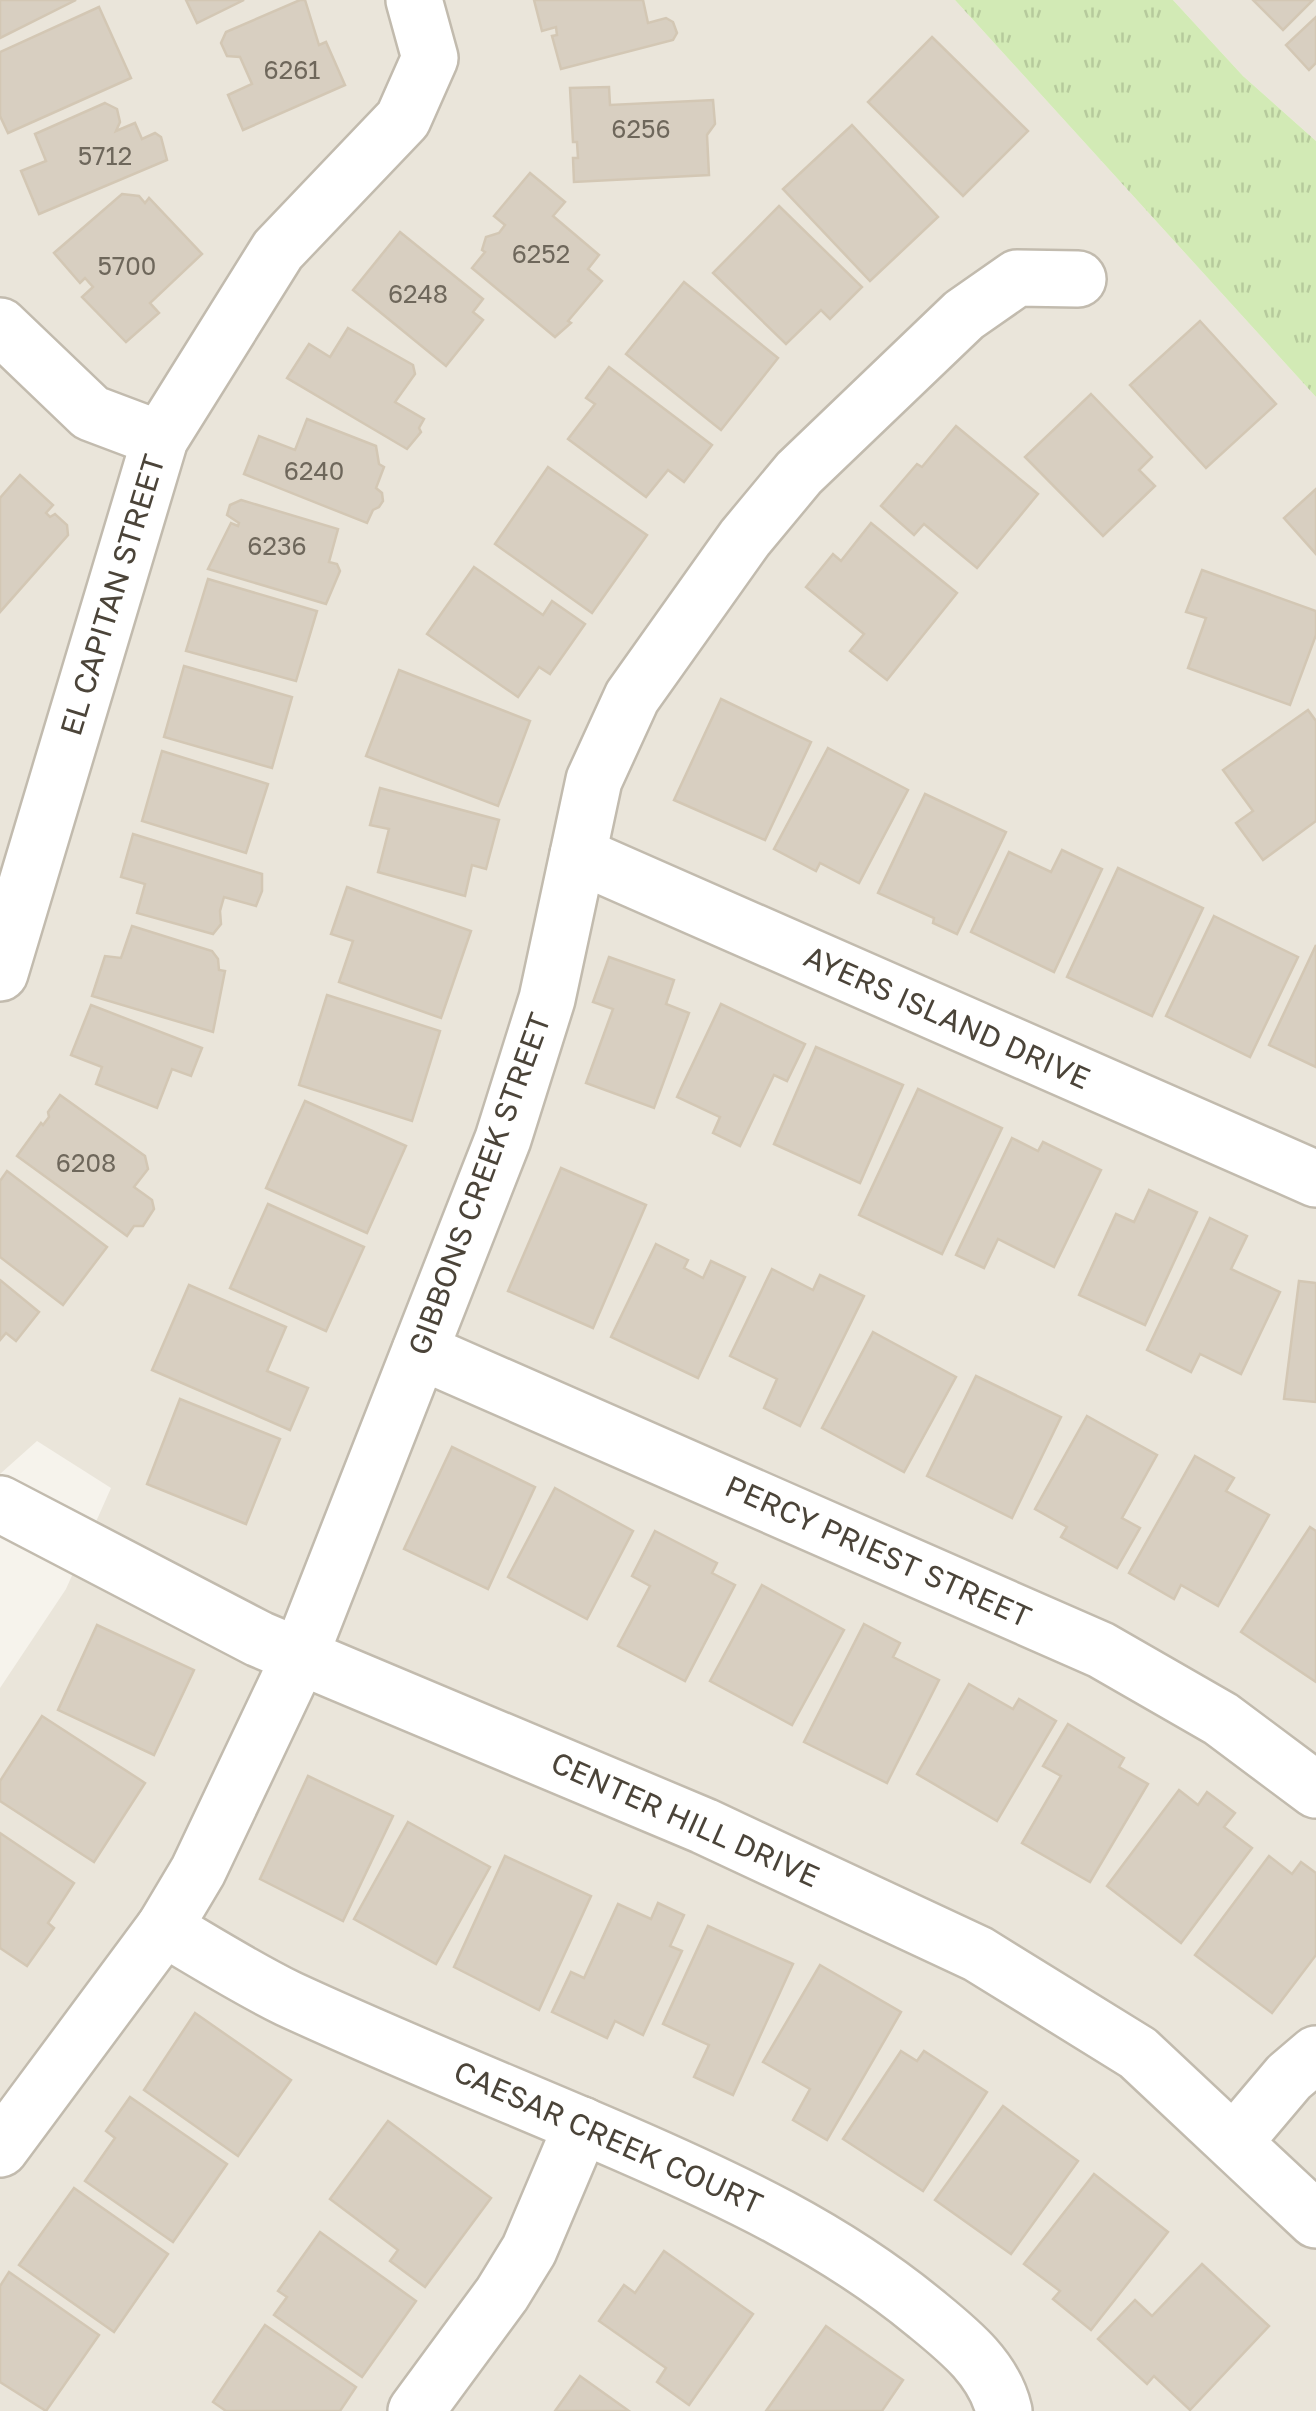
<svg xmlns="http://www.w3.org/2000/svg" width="1316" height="2411" font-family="'Golos Text',sans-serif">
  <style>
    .residential { fill: #eae5da }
    .grass { fill: url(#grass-tufts) }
    .building { fill: #d8cfc1; stroke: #d3c7b4; stroke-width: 2.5 }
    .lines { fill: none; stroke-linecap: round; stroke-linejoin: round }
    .minor-casing { stroke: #c2bbae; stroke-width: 60 }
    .minor { stroke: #fff; stroke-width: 55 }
    .labels { text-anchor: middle; stroke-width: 10; stroke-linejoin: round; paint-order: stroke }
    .number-label { font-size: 25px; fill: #6e675b }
    .street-label { font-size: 30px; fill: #4b4439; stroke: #fff }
  </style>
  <defs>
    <pattern id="grass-tufts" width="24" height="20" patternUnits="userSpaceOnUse" patternTransform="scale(2.5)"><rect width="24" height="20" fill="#d2eab5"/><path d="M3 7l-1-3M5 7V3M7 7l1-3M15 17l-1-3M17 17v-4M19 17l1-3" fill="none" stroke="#b6ca9c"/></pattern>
  </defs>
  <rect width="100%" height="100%" fill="#f6f3ec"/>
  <!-- residential -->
  <g class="residential">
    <path d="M0 0H955L1316 397V2411H0V1688L66 1589 111 1488 37 1441 0 1474Z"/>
    <path d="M1173 0H1316V141L1243 76Z"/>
  </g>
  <!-- grass -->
  <path class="grass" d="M955 0H1173L1243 76 1316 141V397Z"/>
  <!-- building -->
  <g class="building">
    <path d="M0 0H76L0 38Z"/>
    <path d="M186 0H244L197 23Z"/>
    <path d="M300 0H305L319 45 326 42 345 85 243 130 228 95 252 84 240 57 227 56 221 43 226 32Z"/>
    <path d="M534 0H643L648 23 666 18 673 22 677 33 673 40 561 69 552 36 557 35 556 27 542 31Z"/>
    <path d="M1253 0H1313L1283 30Z"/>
    <path d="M99 7 131 78 8 133 0 116V52Z"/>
    <path d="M1316 17V63L1309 70 1286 45Z"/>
    <path d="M932 37 1028 131 963 196 868 102Z"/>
    <path d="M609 87 610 105 713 100 715 124 707 135 709 175 574 182 573 158H578L577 142H573L570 88Z"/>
    <path d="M105 103 117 109 120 122 116 131 135 123 142 139 155 133 161 137 167 160 39 214 21 171 46 161 35 134Z"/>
    <path d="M852 125 938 217 870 281 783 189Z"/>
    <path d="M530 173 565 202 553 216 599 255 588 269 602 281 568 321 571 323 555 337 472 268 485 252 482 250 486 237 499 233 505 225 494 216Z"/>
    <path d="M122 194 139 196 145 203 149 198 202 254 150 303 159 313 126 342 82 297 93 287 85 278 80 283 54 253Z"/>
    <path d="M779 206 862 287 830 319 821 310 786 344 713 273Z"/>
    <path d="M400 232 483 299 473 312 483 320 446 366 353 290Z"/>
    <path d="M684 282 778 358 721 430 626 354Z"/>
    <path d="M1200 321 1276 404 1206 468 1130 385Z"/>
    <path d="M348 328 413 365 415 374 395 402 424 419 419 428 421 432 407 449 287 378 309 344 330 357Z"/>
    <path d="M609 367 712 445 684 482 668 470 646 497 568 439 595 404 586 398Z"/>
    <path d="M1091 394 1152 457 1139 470 1155 486 1103 536 1025 457Z"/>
    <path d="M307 419 376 446 379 464 384 467 376 488 382 493 383 501 379 507 373 510 367 523 244 474 259 436 295 450Z"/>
    <path d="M956 426 1038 494 977 568 924 524 914 535 881 506 917 464 922 467Z"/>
    <path d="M548 467 647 535 592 613 495 544Z"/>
    <path d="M20 475 53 505 46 513 50 517 55 514 67 525 68 535 0 612V498Z"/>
    <path d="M1316 489V554L1284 518Z"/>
    <path d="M241 500 338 529 329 562 337 564 340 571 326 604 208 569 231 523 238 526 239 523 227 515 230 505Z"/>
    <path d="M871 523 957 593 887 680 850 651 864 634 806 587 833 554 841 561Z"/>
    <path d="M474 567 543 615 552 601 585 624 550 674 539 667 518 697 427 634Z"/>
    <path d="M1202 570 1316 611V635L1290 705 1188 668 1206 618 1186 612Z"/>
    <path d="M208 579 317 611 296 681 186 651Z"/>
    <path d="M184 666 292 697 272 768 164 737Z"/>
    <path d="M399 670 530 721 498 806 366 756Z"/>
    <path d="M721 699 811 742 765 840 674 800Z"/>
    <path d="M1308 710 1316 721V821L1263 860 1236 823 1253 811 1223 770Z"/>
    <path d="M828 748 908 790 859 883 820 863 816 871 774 849Z"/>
    <path d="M162 751 268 784 246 853 142 821Z"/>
    <path d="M380 788 499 820 486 869 472 865 465 896 378 872 389 829 370 825Z"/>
    <path d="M925 794 1006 832 957 934 933 923 934 918 878 893Z"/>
    <path d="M133 834 262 874V891L256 906 224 897 220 911 221 924 213 934 137 913 145 884 121 877Z"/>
    <path d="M1062 850 1102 869 1054 972 971 932 1009 852 1051 872Z"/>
    <path d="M1118 868 1203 908 1152 1016 1067 977Z"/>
    <path d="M347 887 471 931 441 1018 339 982 353 941 331 934Z"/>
    <path d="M1214 916 1298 957 1250 1057 1166 1016Z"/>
    <path d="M132 926 212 951 218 959 219 970 225 971 213 1032 92 996 105 956 121 958Z"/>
    <path d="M1316 945V1067L1269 1045Z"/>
    <path d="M609 957 674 980 666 1004 689 1013 654 1108 586 1083 613 1009 593 1002Z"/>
    <path d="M327 995 440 1031 412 1121 299 1085Z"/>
    <path d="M721 1004 805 1044 787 1081 774 1075 740 1146 713 1133 720 1117 677 1097Z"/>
    <path d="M91 1005 202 1048 191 1076 172 1069 157 1108 96 1084 102 1067 71 1055Z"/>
    <path d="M816 1047 903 1085 860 1183 774 1144Z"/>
    <path d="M918 1089 1002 1128 942 1254 859 1215Z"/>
    <path d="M60 1095 145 1156 148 1169 134 1187 152 1200 154 1209 143 1226H134L127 1236 17 1156 41 1123 43 1125 49 1117 48 1112Z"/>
    <path d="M305 1101 406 1146 367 1233 266 1188Z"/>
    <path d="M1012 1138 1038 1151 1043 1142 1101 1170 1054 1267 998 1239 984 1268 956 1255Z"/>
    <path d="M561 1168 646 1205 593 1328 508 1291Z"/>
    <path d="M7 1171 107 1247 63 1305 0 1257V1181Z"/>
    <path d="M1149 1190 1197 1212 1145 1325 1079 1295 1116 1214 1134 1222Z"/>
    <path d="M268 1204 364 1247 326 1331 230 1288Z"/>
    <path d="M1210 1218 1247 1236 1231 1269 1280 1292 1241 1374 1200 1354 1191 1372 1147 1350Z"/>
    <path d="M656 1244 688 1260 684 1268 703 1278 711 1261 745 1277 698 1378 611 1337Z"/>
    <path d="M772 1269 813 1290 820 1275 864 1296 800 1426 764 1408 777 1379 730 1356Z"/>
    <path d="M0 1280 39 1312 16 1341 6 1333 0 1340Z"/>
    <path d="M1299 1281 1316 1283V1402L1284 1399Z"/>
    <path d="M189 1285 286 1327 267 1371 308 1388 290 1430 152 1370Z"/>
    <path d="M873 1332 956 1377 904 1472 822 1428Z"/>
    <path d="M976 1376 1061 1417 1012 1518 927 1476Z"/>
    <path d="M180 1399 280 1439 246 1524 147 1484Z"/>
    <path d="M1087 1416 1157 1455 1122 1518 1140 1528 1117 1568 1061 1537 1067 1527 1035 1509Z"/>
    <path d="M452 1447 535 1487 488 1589 404 1549Z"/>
    <path d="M1195 1456 1234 1478 1226 1491 1269 1515 1218 1606 1181 1585 1174 1599 1129 1573Z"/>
    <path d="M555 1488 633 1531 587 1619 508 1577Z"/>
    <path d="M1310 1527 1316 1531V1682L1241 1632Z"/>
    <path d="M655 1531 717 1563 712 1573 735 1585 685 1681 618 1646 650 1586 632 1576Z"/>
    <path d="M762 1585 844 1630 792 1725 710 1681Z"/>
    <path d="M864 1624 900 1643 893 1657 939 1680 887 1783 804 1742Z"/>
    <path d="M97 1625 194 1670 154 1755 58 1710Z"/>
    <path d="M969 1684 1013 1709 1019 1699 1056 1721 997 1821 917 1774Z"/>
    <path d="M42 1716 145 1783 94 1862 0 1801V1781Z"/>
    <path d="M1068 1724 1124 1758 1119 1767 1148 1784 1090 1882 1022 1843 1061 1776 1043 1766Z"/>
    <path d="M308 1776 393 1816 343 1921 260 1879Z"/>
    <path d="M1179 1790 1198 1805 1207 1792 1235 1813 1224 1827 1252 1848 1181 1943 1107 1886Z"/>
    <path d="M408 1822 490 1867 436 1964 354 1919Z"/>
    <path d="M0 1833 74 1883 48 1923 54 1928 27 1966 0 1948Z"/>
    <path d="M505 1856 591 1896 539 2010 454 1967Z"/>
    <path d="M1269 1856 1292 1874 1301 1862 1316 1873V1955L1272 2013 1195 1955Z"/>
    <path d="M658 1903 684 1915 670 1946 682 1951 643 2035 615 2021 607 2038 552 2012 571 1972 584 1978 618 1904 651 1919Z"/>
    <path d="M708 1926 793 1964 733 2095 694 2077 709 2045 663 2024Z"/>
    <path d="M820 1965 901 2012 827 2140 793 2120 810 2089 763 2062Z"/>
    <path d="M195 2013 291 2080 238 2156 144 2090Z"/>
    <path d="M901 2051 917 2061 924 2051 987 2092 923 2191 843 2139Z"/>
    <path d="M130 2097 227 2164 173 2242 85 2181 115 2138 106 2131Z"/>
    <path d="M1003 2106 1078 2161 1011 2254 935 2200Z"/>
    <path d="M388 2121 491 2198 425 2287 390 2261 398 2250 330 2199Z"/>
    <path d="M1094 2174 1168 2232 1091 2330 1053 2299 1060 2291 1024 2264Z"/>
    <path d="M74 2188 168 2254 114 2332 19 2265Z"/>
    <path d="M320 2232 416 2301 362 2377 274 2315 287 2297 278 2291Z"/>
    <path d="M664 2251 753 2314 689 2405 657 2382 666 2368 599 2321 624 2285 635 2293Z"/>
    <path d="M1202 2264 1269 2326 1190 2410 1154 2376 1147 2384 1098 2339 1135 2300 1152 2316Z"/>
    <path d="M9 2272 99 2335 46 2411 0 2382V2286Z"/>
    <path d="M265 2325 356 2387 340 2411H226L213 2402Z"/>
    <path d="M826 2326 903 2380 882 2411H766Z"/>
    <path d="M580 2376 629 2411H555Z"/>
  </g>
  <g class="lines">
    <!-- minor casing -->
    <g class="minor-casing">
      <g id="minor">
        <path d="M0 326 91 413 160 439"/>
        <path d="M578 855 1316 1179"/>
        <path d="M0 973 160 439 278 250 403 119 430 58 414 0"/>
        <path d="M420 1351 1101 1650 1221 1719 1316 1790"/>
        <path d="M0 1504 259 1639 704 1826 978 1954 1138 2053 1316 2220"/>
        <path d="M164 1928C205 1952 246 1978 289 1999 399 2050 512 2095 623 2143 731 2190 834 2238 925 2313 958 2340 994 2368 1004 2411"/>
        <path d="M1234 2142 1289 2077 1316 2054"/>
        <path d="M0 2149 164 1928 198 1871 300 1656 503 1139 547 999 594 780 632 697 745 538 799 473 964 315 1017 278 1078 279"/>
        <path d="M416 2411 502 2294 529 2250 582 2125"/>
      </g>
    </g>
    <!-- minor -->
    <use href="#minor" class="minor"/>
  </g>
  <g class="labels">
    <!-- number labels -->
    <g class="number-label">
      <text x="292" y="79">6261</text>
      <text x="641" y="138">6256</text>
      <text x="105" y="165">5712</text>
      <text x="541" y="263">6252</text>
      <text x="127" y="275">5700</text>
      <text x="418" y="303">6248</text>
      <text x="314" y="480">6240</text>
      <text x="277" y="555">6236</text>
      <text x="86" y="1172">6208</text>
    </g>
    <!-- street labels -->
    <g class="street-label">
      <text transform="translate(113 595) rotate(-73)" y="10">EL CAPITAN STREET</text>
      <text transform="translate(947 1018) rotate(24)" y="10">AYERS ISLAND DRIVE</text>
      <text transform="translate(480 1184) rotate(-70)" y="10">GIBBONS CREEK STREET</text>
      <text transform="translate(878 1552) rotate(24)" y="10">PERCY PRIEST STREET</text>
      <text transform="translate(685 1820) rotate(24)" y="10">CENTER HILL DRIVE</text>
      <text transform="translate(608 2138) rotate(24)" y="10">CAESAR CREEK COURT</text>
    </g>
  </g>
</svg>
